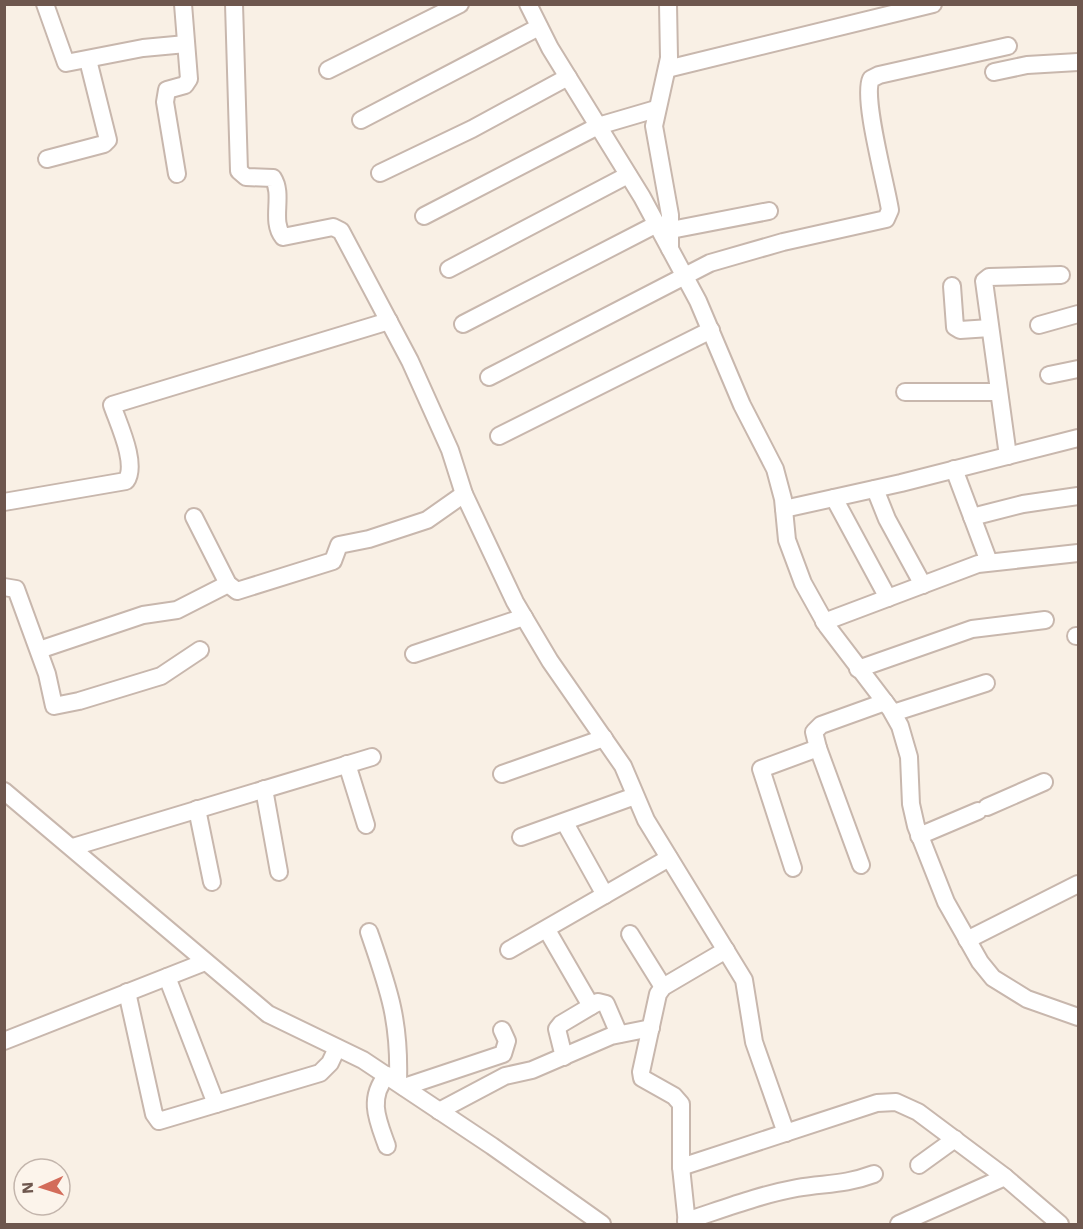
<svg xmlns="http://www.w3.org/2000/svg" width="1083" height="1229" font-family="'Work Sans',sans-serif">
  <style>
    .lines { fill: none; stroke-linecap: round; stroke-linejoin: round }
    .minor-casing { stroke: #c8b7ad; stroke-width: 20 }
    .minor { stroke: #fff; stroke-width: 16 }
  </style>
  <rect width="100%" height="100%" fill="#f9f0e5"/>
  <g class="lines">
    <!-- minor casing -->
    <g class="minor-casing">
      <g id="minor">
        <path d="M45 4 66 63 143 48 186 44"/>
        <path d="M234 4 239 171 246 177 273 178C284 195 270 221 283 237L333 227 341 231 410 361 450 450 464 494 515 602 550 661 623 766 646 820 744 980 754 1042 786 1133"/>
        <path d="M528 4 550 48 642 197 698 301 742 405 775 469 783 499 787 540 803 583 827 626 891 710 900 726 909 757 911 804 916 826 946 902 980 962 993 978 1027 999 1078 1017"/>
        <path d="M668 4 669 58 654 126 670 215V249"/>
        <path d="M667 69 933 4"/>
        <path d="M328 70 460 4"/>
        <path d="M994 72 1027 65 1078 62"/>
        <path d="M361 120 539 27"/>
        <path d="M47 159 104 144 108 140 88 60"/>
        <path d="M380 173 472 129 568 77"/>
        <path d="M177 174 165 102 167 90 185 85 189 79 183 4"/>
        <path d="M424 216 598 126 656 109"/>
        <path d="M671 230 769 211"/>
        <path d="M449 269 628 175"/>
        <path d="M952 286 955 327 960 330 990 328"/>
        <path d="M463 324 657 224"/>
        <path d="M1039 325 1078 314"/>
        <path d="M1049 375 1078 369"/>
        <path d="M489 377 710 263 783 242 886 219 890 210C886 184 862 98 871 79L879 75 1008 46"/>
        <path d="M905 392H999"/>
        <path d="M499 436 711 330"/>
        <path d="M1008 456 984 281 989 277 1061 275"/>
        <path d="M954 469 989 562"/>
        <path d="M875 489 887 519 923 585"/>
        <path d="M834 498 888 598"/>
        <path d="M4 502 126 481C138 464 118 423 112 405L389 321"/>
        <path d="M784 509 901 483 1078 438"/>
        <path d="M194 517 228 584 237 591 333 561 339 545 369 539 427 520 464 494"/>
        <path d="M972 517 1023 504 1078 496"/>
        <path d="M4 587 16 589 47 674 54 706 79 701 161 676 200 650"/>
        <path d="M824 622 978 564 1078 553"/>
        <path d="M1076 636H1078"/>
        <path d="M39 650 143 615 177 610 228 584"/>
        <path d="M414 654 524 617"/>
        <path d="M858 669 972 629 1045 620"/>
        <path d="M893 713 986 683"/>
        <path d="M818 748 861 865"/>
        <path d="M347 764 366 825"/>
        <path d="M502 774 604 738"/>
        <path d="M264 789 279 872"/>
        <path d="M4 791 268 1014 363 1060 492 1146 602 1224"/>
        <path d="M987 807 1044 782"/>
        <path d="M197 809 212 882"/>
        <path d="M565 823 605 895"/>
        <path d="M919 836 978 811"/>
        <path d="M521 837 635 796"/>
        <path d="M73 847 372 757"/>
        <path d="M793 868 761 769 818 748 814 732 821 725 885 702"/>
        <path d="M547 930 591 1006"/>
        <path d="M369 932C389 990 400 1020 398 1082"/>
        <path d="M630 934 663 987"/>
        <path d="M967 940 1078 884"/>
        <path d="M509 950 669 858"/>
        <path d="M167 977 216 1104"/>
        <path d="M127 992 154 1114 159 1121 320 1073 330 1063 337 1048"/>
        <path d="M4 1041 205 962"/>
        <path d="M564 1057 557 1029 561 1024 598 1002 606 1004 619 1034"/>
        <path d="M387 1075C367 1099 378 1121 387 1146"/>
        <path d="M404 1087 503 1054 507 1041 502 1030"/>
        <path d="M439 1111 505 1076 532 1070 611 1036 651 1028"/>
        <path d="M919 1165 955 1139"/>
        <path d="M681 1167 877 1103 896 1102 918 1112 1005 1177 1060 1224"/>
        <path d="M686 1221C723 1209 759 1195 797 1188 827 1183 844 1185 874 1174"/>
        <path d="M687 1224 681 1167V1104L674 1096 642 1078 641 1072 658 994 663 987 726 950"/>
        <path d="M899 1224 1005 1177"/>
      </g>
    </g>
    <!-- minor -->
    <use href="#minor" class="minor"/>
  </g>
  <!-- border -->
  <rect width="1083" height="1229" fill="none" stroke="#6e574e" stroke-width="12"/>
  <!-- north arrow -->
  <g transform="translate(42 1187) rotate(267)"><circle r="28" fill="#fcf4eb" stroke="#c3b5ac" stroke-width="1.5"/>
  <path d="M0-4.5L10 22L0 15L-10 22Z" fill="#d36c5a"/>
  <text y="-9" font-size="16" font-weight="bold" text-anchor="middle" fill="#6e574e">N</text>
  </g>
</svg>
